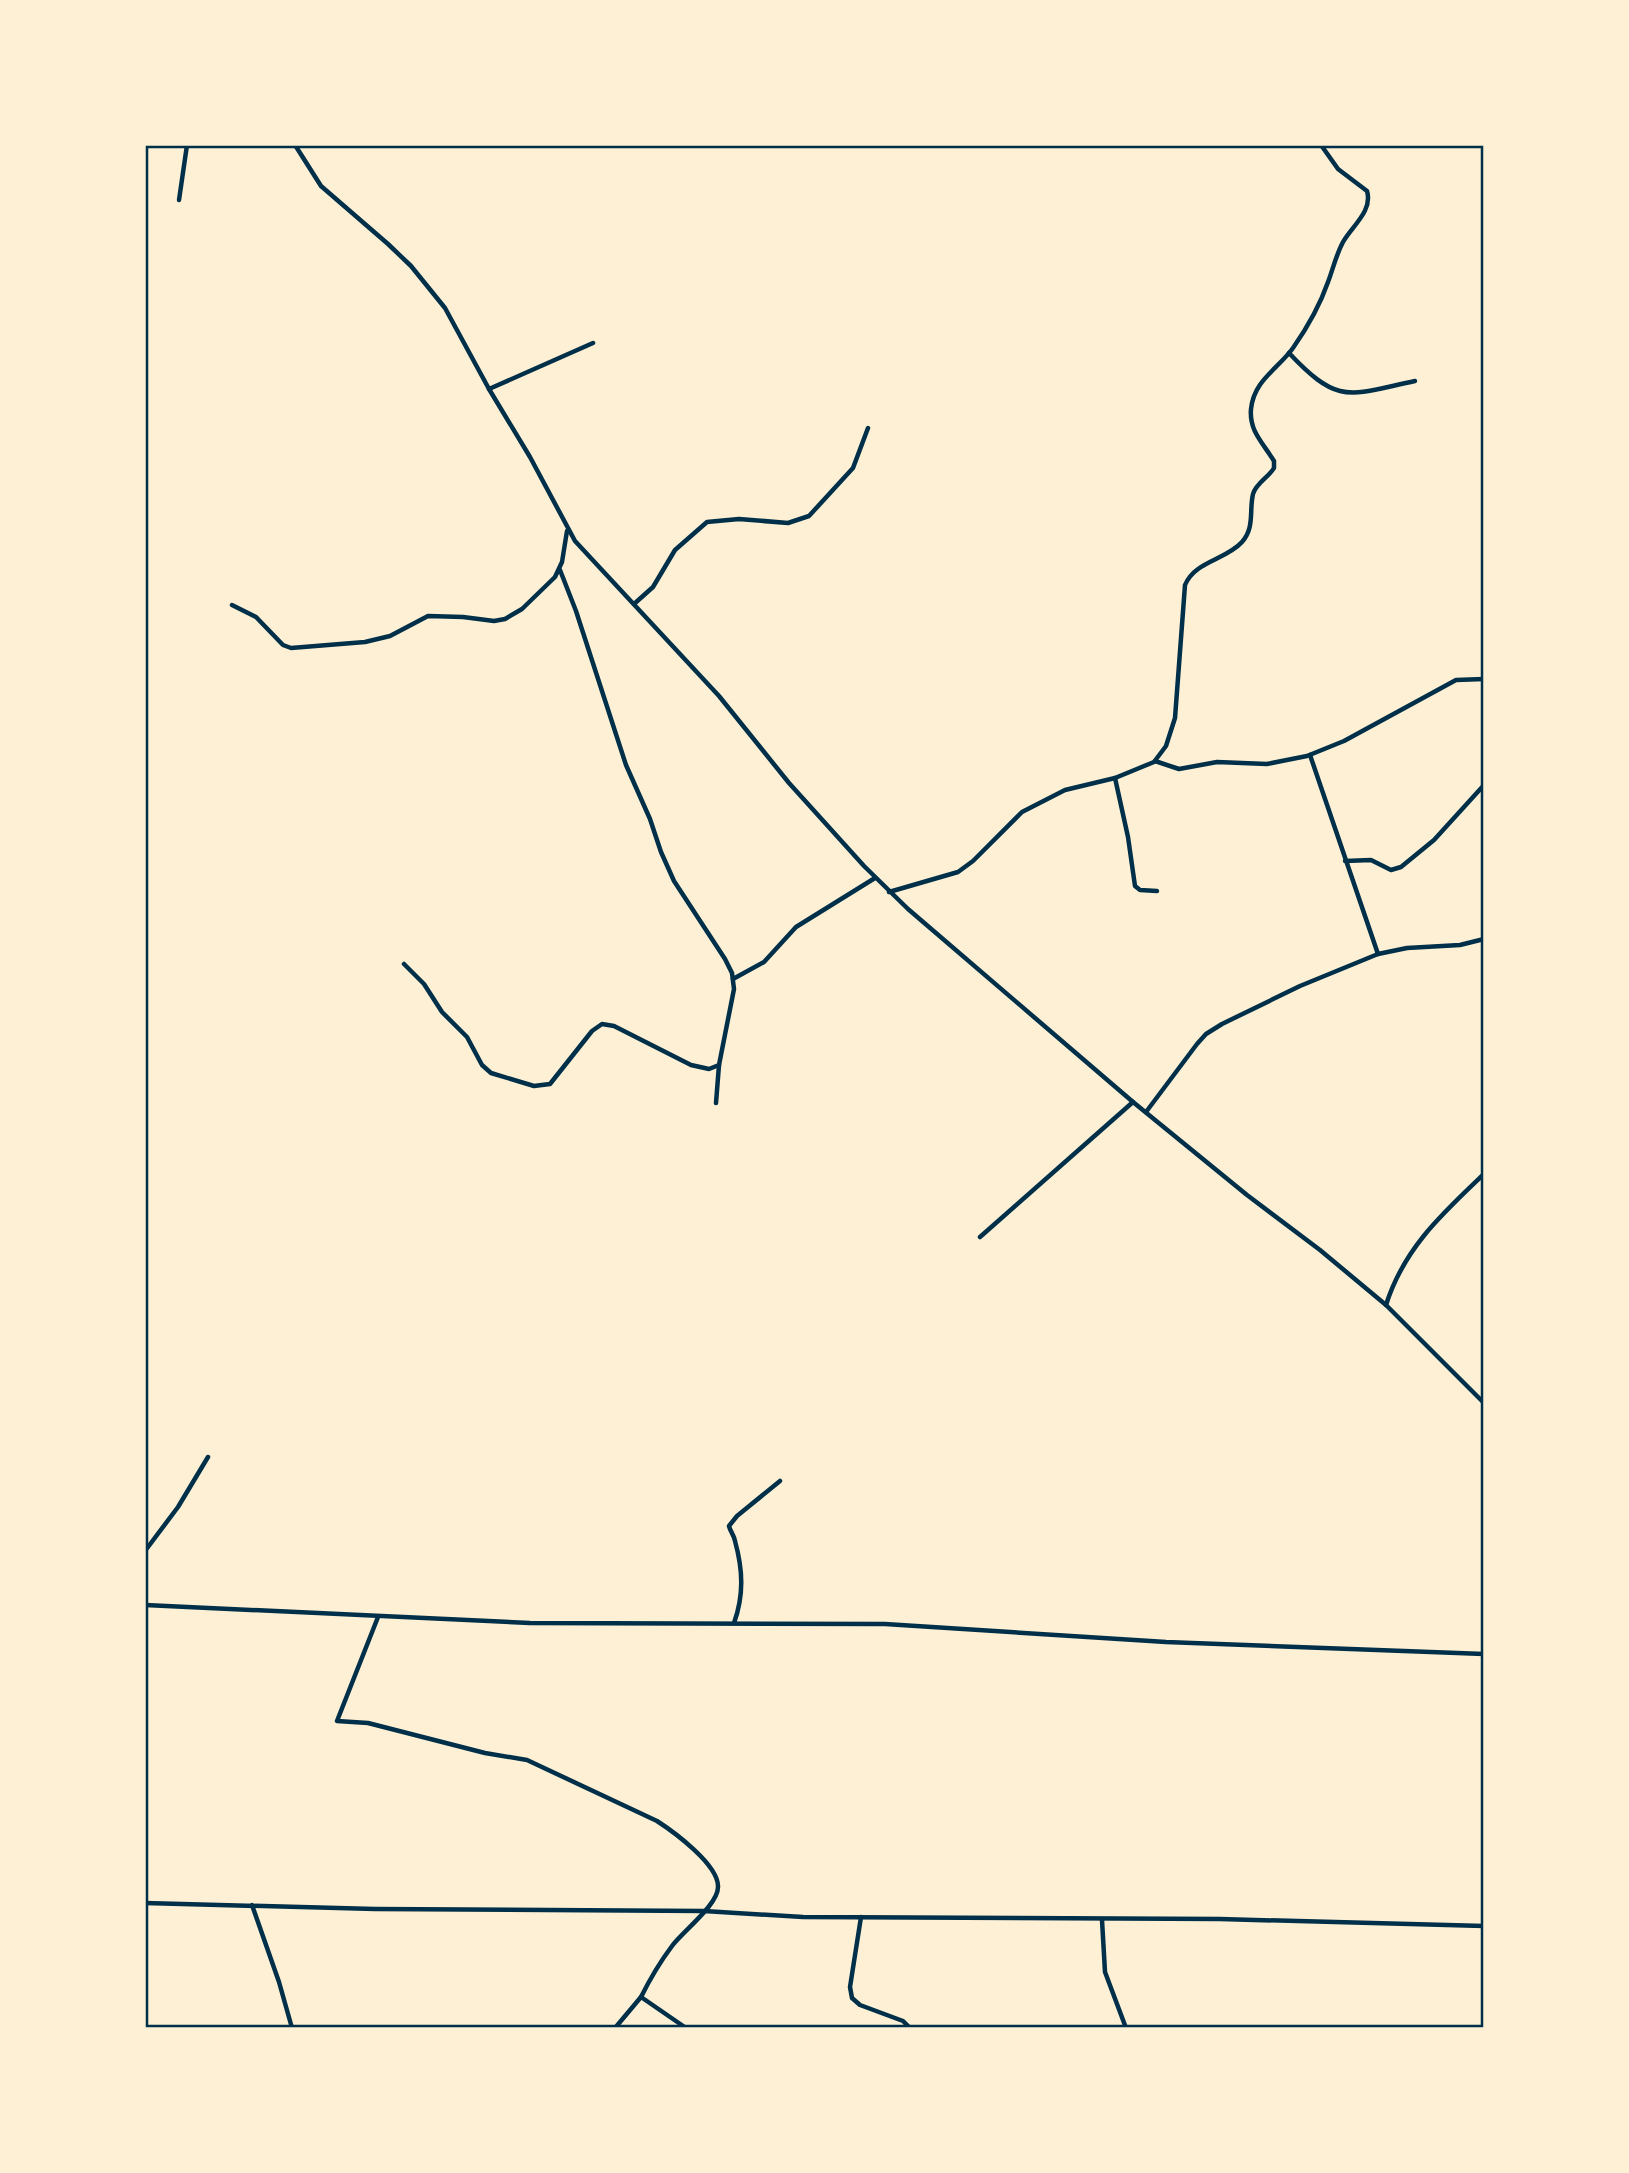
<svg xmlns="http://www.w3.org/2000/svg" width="1629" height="2173" font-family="'Golos Text',sans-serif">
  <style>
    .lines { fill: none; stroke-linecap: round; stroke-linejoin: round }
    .minor { stroke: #003049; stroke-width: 4.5 }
    .neatline { fill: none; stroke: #003049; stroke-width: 2.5 }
  </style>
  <rect width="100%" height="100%" fill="#fdf0d5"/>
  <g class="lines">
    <!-- minor -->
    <g class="minor">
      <path d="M295 145 321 186 388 244 411 266 445 308 489 389 530 457 575 541 719 696 789 783 864 866 908 909 1133 1102 1247 1195 1320 1250 1386 1305 1484 1403"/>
      <path d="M179 200 187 145"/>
      <path d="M1289 353C1339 406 1349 395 1415 381"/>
      <path d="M489 389 593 343"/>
      <path d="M560 570 576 611 626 765 650 819 661 852 674 881 725 959 732 973 734 989 719 1065 716 1103"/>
      <path d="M634 604 653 587 675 550 707 522 739 519 788 523 809 516 853 468 868 428"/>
      <path d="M232 605 256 617 283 645 291 648 365 642 390 636 428 616 463 617 494 621 505 619 522 609 555 577 562 562 567 531"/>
      <path d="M1310 755 1378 954"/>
      <path d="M1155 761 1179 769 1217 762 1267 764 1307 756 1344 741 1456 680 1484 679"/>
      <path d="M1115 778 1128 837 1135 886 1140 890 1157 891"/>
      <path d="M1345 861 1371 860 1391 870 1401 867 1434 840 1484 785"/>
      <path d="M889 892 958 872 973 861 1022 812 1065 790 1115 778 1154 762 1166 746 1175 718 1185 585C1195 561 1226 560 1242 542 1255 527 1249 511 1253 494 1256 483 1269 477 1274 468V461C1263 443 1249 431 1251 409 1254 380 1278 369 1293 348 1307 328 1320 305 1328 282 1333 269 1336 255 1343 242 1352 226 1373 211 1367 191L1338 169 1321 145"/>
      <path d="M404 964 424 984 442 1012 467 1037 482 1065 491 1073 534 1086 550 1084 592 1031 602 1024 614 1026 691 1065 709 1069 719 1065"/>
      <path d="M733 979 764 962 796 927 875 878"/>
      <path d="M1146 1112 1197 1044 1206 1034 1222 1024 1300 986 1378 954 1407 948 1460 945 1484 939"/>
      <path d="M980 1237 1133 1102"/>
      <path d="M1386 1305C1404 1248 1442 1214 1484 1174"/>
      <path d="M145 1551 178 1507 208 1457"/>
      <path d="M145 1605 530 1623 885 1624 1166 1642 1484 1654"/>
      <path d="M378 1617 337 1721 368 1723 485 1753 527 1760 657 1821C674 1832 719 1865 718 1887 718 1905 683 1931 672 1946 660 1962 650 1979 641 1997L686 2028"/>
      <path d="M734 1623C744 1595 743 1570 735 1541 734 1535 730 1531 729 1526L737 1516 780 1481"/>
      <path d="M145 1903 375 1909 704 1911 803 1917 1220 1919 1484 1926"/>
      <path d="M252 1905 279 1982 292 2028"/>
      <path d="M861 1917 850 1987 852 1998 860 2005 903 2021 910 2028"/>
      <path d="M1102 1920 1105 1972 1126 2028"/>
      <path d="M615 2028 641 1997"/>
    </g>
  </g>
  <!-- border -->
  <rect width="1629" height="2173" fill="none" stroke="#fdf0d5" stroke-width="294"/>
  <rect x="147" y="147" width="1335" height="1879" class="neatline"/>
</svg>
